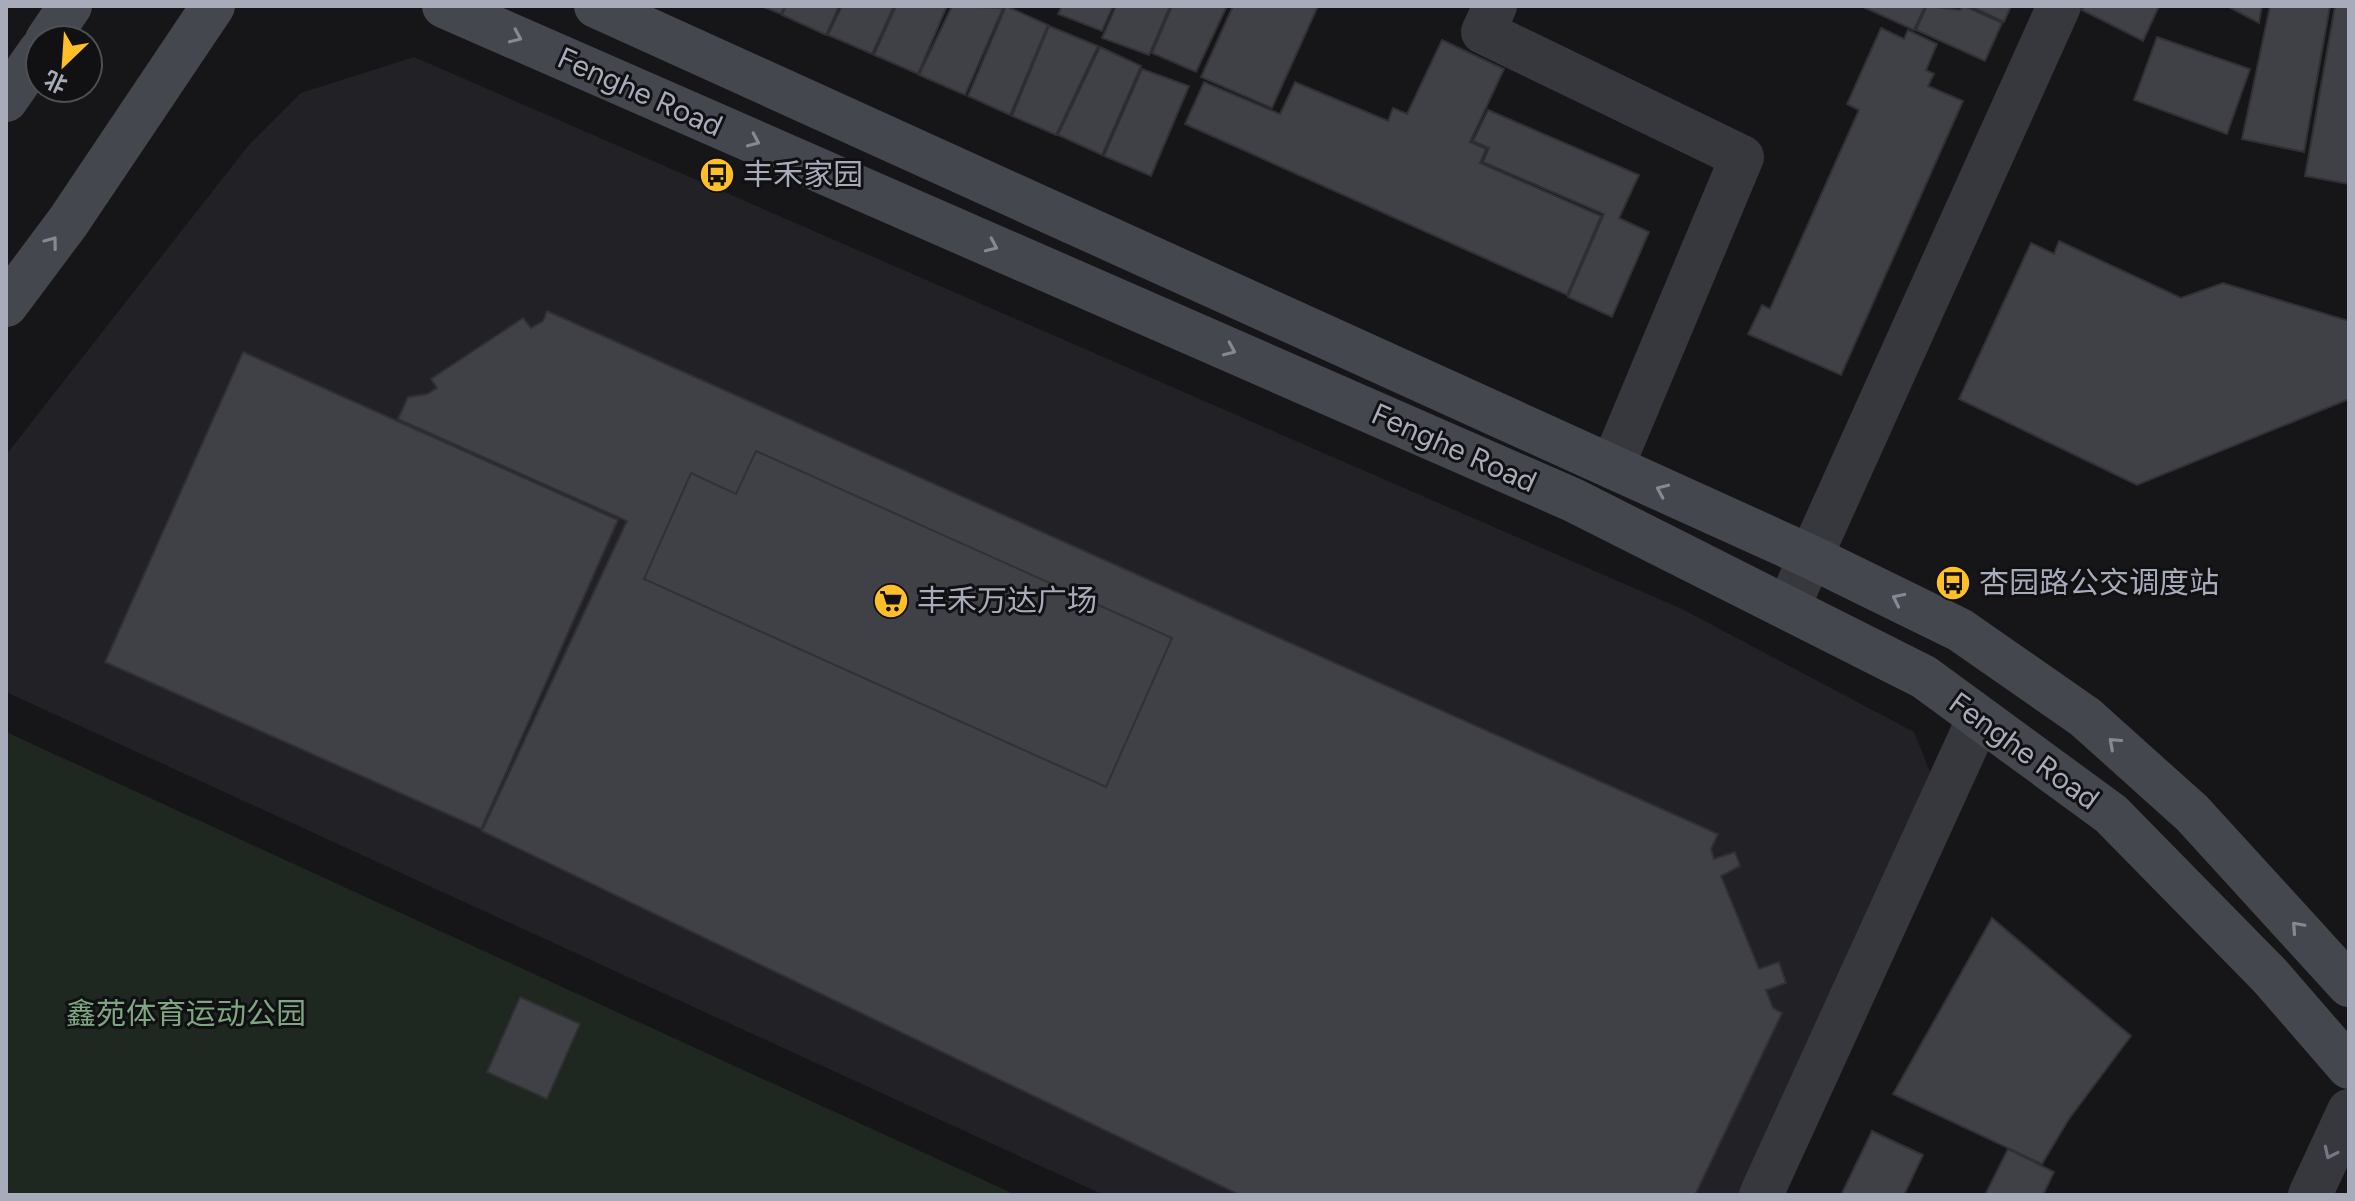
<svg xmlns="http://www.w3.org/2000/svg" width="2355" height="1201" font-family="Figtree,'Noto Sans SC',sans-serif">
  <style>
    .built { fill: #222226 }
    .green { fill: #1e2720 }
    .building { fill: #404146; stroke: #303035; stroke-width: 2 }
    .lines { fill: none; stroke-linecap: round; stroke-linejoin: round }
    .minor { stroke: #37383e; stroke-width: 44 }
    .tertiary { stroke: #37383e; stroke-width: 44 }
    .secondary { stroke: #45474e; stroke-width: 44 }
    .oneway { stroke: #858994 }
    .oneway2 { stroke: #757882 }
    .labels { text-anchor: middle; stroke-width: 6; stroke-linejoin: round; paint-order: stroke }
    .street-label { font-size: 30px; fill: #a8acba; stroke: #111114 }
    .poi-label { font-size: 30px; fill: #a8acba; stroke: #111114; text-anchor: start }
    .park-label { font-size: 30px; fill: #7da681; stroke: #111114 }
  </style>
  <rect width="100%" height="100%" fill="#161619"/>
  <!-- built -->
  <path class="built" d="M414 57 1682 609 1914 732 1932 777 1744 1195H1104L6 692V455L248 146 301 93Z"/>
  <!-- green -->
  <path class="green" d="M6 732 1016 1195H6Z"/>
  <!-- building -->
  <g class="building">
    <path d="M761 6H785L781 14Z"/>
    <path d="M786 6H839L826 35 782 15Z"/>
    <path d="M842 6H894L872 54 828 35Z"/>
    <path d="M896 6H947L918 74 874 55Z"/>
    <path d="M952 6 1003 8 965 95 919 75Z"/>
    <path d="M1006 6 1048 25 1010 115 968 96Z"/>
    <path d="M1062 6H1113L1102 31 1058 14Z"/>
    <path d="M1116 6H1170L1149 55 1102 38Z"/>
    <path d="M1172 6H1227L1196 72 1152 53Z"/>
    <path d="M1233 6H1318L1272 108 1201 77Z"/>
    <path d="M1861 6H1925L1914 30Z"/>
    <path d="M1927 6 1960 10 1964 6 2002 23 1985 61 1916 30Z"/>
    <path d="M1970 6H2011L2004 22Z"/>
    <path d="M2084 6H2159L2143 41 2082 10Z"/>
    <path d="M2227 6H2262L2259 23Z"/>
    <path d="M2270 6H2330L2304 152 2242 139Z"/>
    <path d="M2335 6H2349V184L2305 176Z"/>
    <path d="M1049 26 1098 46 1056 135 1012 116Z"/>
    <path d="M1881 28 1904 39 1908 30 1937 44 1926 70 1934 74 1928 86 1963 101 1841 375 1748 334 1762 305 1770 309 1859 110 1847 104Z"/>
    <path d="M2157 37 2250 69 2227 134 2134 100Z"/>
    <path d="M1442 40 1504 69 1470 142 1486 149 1480 163 1601 216 1567 295 1185 124 1204 82 1280 114 1295 82 1388 121 1393 108 1407 114Z"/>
    <path d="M1100 47 1141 66 1102 155 1058 135Z"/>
    <path d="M1142 69 1189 86 1151 176 1104 156Z"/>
    <path d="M1488 110 1639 175 1619 218 1649 232 1612 317 1568 297 1604 214 1483 162 1489 148 1473 141Z"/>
    <path d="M2059 241 2181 298 2223 283 2349 321V399L2137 485 1959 399 2031 243 2054 254Z"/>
    <path d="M547 311 1718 834 1711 849 1714 859 1735 852 1740 866 1721 876 1759 969 1779 962 1786 983 1766 990 1773 1008 1782 1013 1695 1195H1240L482 831 627 521 398 419 408 397 427 394 437 388 431 379 523 318 531 328 543 321Z"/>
    <path d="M243 352 618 520 481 829 105 662Z"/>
    <path d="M756 451 1172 638 1106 787 644 579 691 473 736 494Z"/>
    <path d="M1992 918 2131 1036 2069 1119 2042 1164 1893 1094Z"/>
    <path d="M520 997 580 1024 547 1099 487 1072Z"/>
    <path d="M1872 1131 1923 1155 1904 1195H1841Z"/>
    <path d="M2008 1149 2054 1172 2043 1195H1985Z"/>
  </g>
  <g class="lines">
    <!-- minor -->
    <g class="minor">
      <path d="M1495 6 1483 32 1742 157 1612 467"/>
      <path d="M1788 607 2059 6"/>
      <path d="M1761 1195 1979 718"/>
    </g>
    <!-- tertiary -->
    <path class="tertiary" d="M2310 1195 2349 1111"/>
    <!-- secondary -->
    <g class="secondary">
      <path d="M444 6 1573 500 1924 677 2111 814 2270 976 2349 1067"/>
      <path d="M596 6 1811 557 1960 630 2085 717 2192 813 2349 985"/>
      <path d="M47 40 70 6"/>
      <path d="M6 100 40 51"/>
      <path d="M6 305 68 222 213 6"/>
    </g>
  </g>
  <!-- one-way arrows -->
  <defs><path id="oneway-chevron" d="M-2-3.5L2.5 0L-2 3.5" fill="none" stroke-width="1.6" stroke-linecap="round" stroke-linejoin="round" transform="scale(2)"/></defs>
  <g class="oneway">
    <use href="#oneway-chevron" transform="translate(516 37) rotate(24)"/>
    <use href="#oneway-chevron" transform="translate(754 141) rotate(24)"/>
    <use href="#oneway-chevron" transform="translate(52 242) rotate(-53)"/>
    <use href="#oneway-chevron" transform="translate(992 246) rotate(24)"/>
    <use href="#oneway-chevron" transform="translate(1230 350) rotate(24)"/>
    <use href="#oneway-chevron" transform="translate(1662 490) rotate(-156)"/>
    <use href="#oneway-chevron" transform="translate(1898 599) rotate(-154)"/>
    <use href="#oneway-chevron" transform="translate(2114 743) rotate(-138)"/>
    <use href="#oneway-chevron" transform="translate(2297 927) rotate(-132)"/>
  </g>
  <use class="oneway2" href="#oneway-chevron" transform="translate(2330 1153) rotate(115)"/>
  <!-- icons -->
  <defs>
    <g id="bus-disc" transform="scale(1.8)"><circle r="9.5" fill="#ffbf28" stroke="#111114"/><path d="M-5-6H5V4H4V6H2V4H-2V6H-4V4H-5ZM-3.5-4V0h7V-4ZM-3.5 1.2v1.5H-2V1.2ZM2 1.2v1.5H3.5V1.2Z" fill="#111"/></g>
    <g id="supermarket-disc" transform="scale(1.8)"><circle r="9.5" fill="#ffbf28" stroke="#111114"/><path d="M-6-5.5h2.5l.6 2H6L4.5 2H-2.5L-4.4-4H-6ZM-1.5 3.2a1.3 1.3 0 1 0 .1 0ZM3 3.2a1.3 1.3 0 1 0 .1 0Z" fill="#111"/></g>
  </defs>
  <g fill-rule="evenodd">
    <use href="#bus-disc" x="717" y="175"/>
    <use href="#bus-disc" x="1953" y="583"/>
    <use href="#supermarket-disc" x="891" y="601"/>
  </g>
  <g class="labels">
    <!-- street labels -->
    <g class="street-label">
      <text transform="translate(640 92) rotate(24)" y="10">Fenghe Road</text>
      <text transform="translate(1454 448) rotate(24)" y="10">Fenghe Road</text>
      <text transform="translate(2024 751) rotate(36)" y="10">Fenghe Road</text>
    </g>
    <!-- poi labels -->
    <g class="poi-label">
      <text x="743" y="185">丰禾家园</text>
      <text x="1979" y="593">杏园路公交调度站</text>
      <text x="917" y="611">丰禾万达广场</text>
    </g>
    <!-- park labels -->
    <g class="park-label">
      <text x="186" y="1024">鑫苑体育运动公园</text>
    </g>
  </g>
  <!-- border -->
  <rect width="2355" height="1201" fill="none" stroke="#a8acba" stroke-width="16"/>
  <!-- north arrow -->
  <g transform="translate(64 64) rotate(205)"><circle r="38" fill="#111114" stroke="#4d4f56" stroke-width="2"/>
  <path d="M0-6L14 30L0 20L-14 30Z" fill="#ffbf28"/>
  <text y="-12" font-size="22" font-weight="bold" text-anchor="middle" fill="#a8acba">北</text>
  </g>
</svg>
